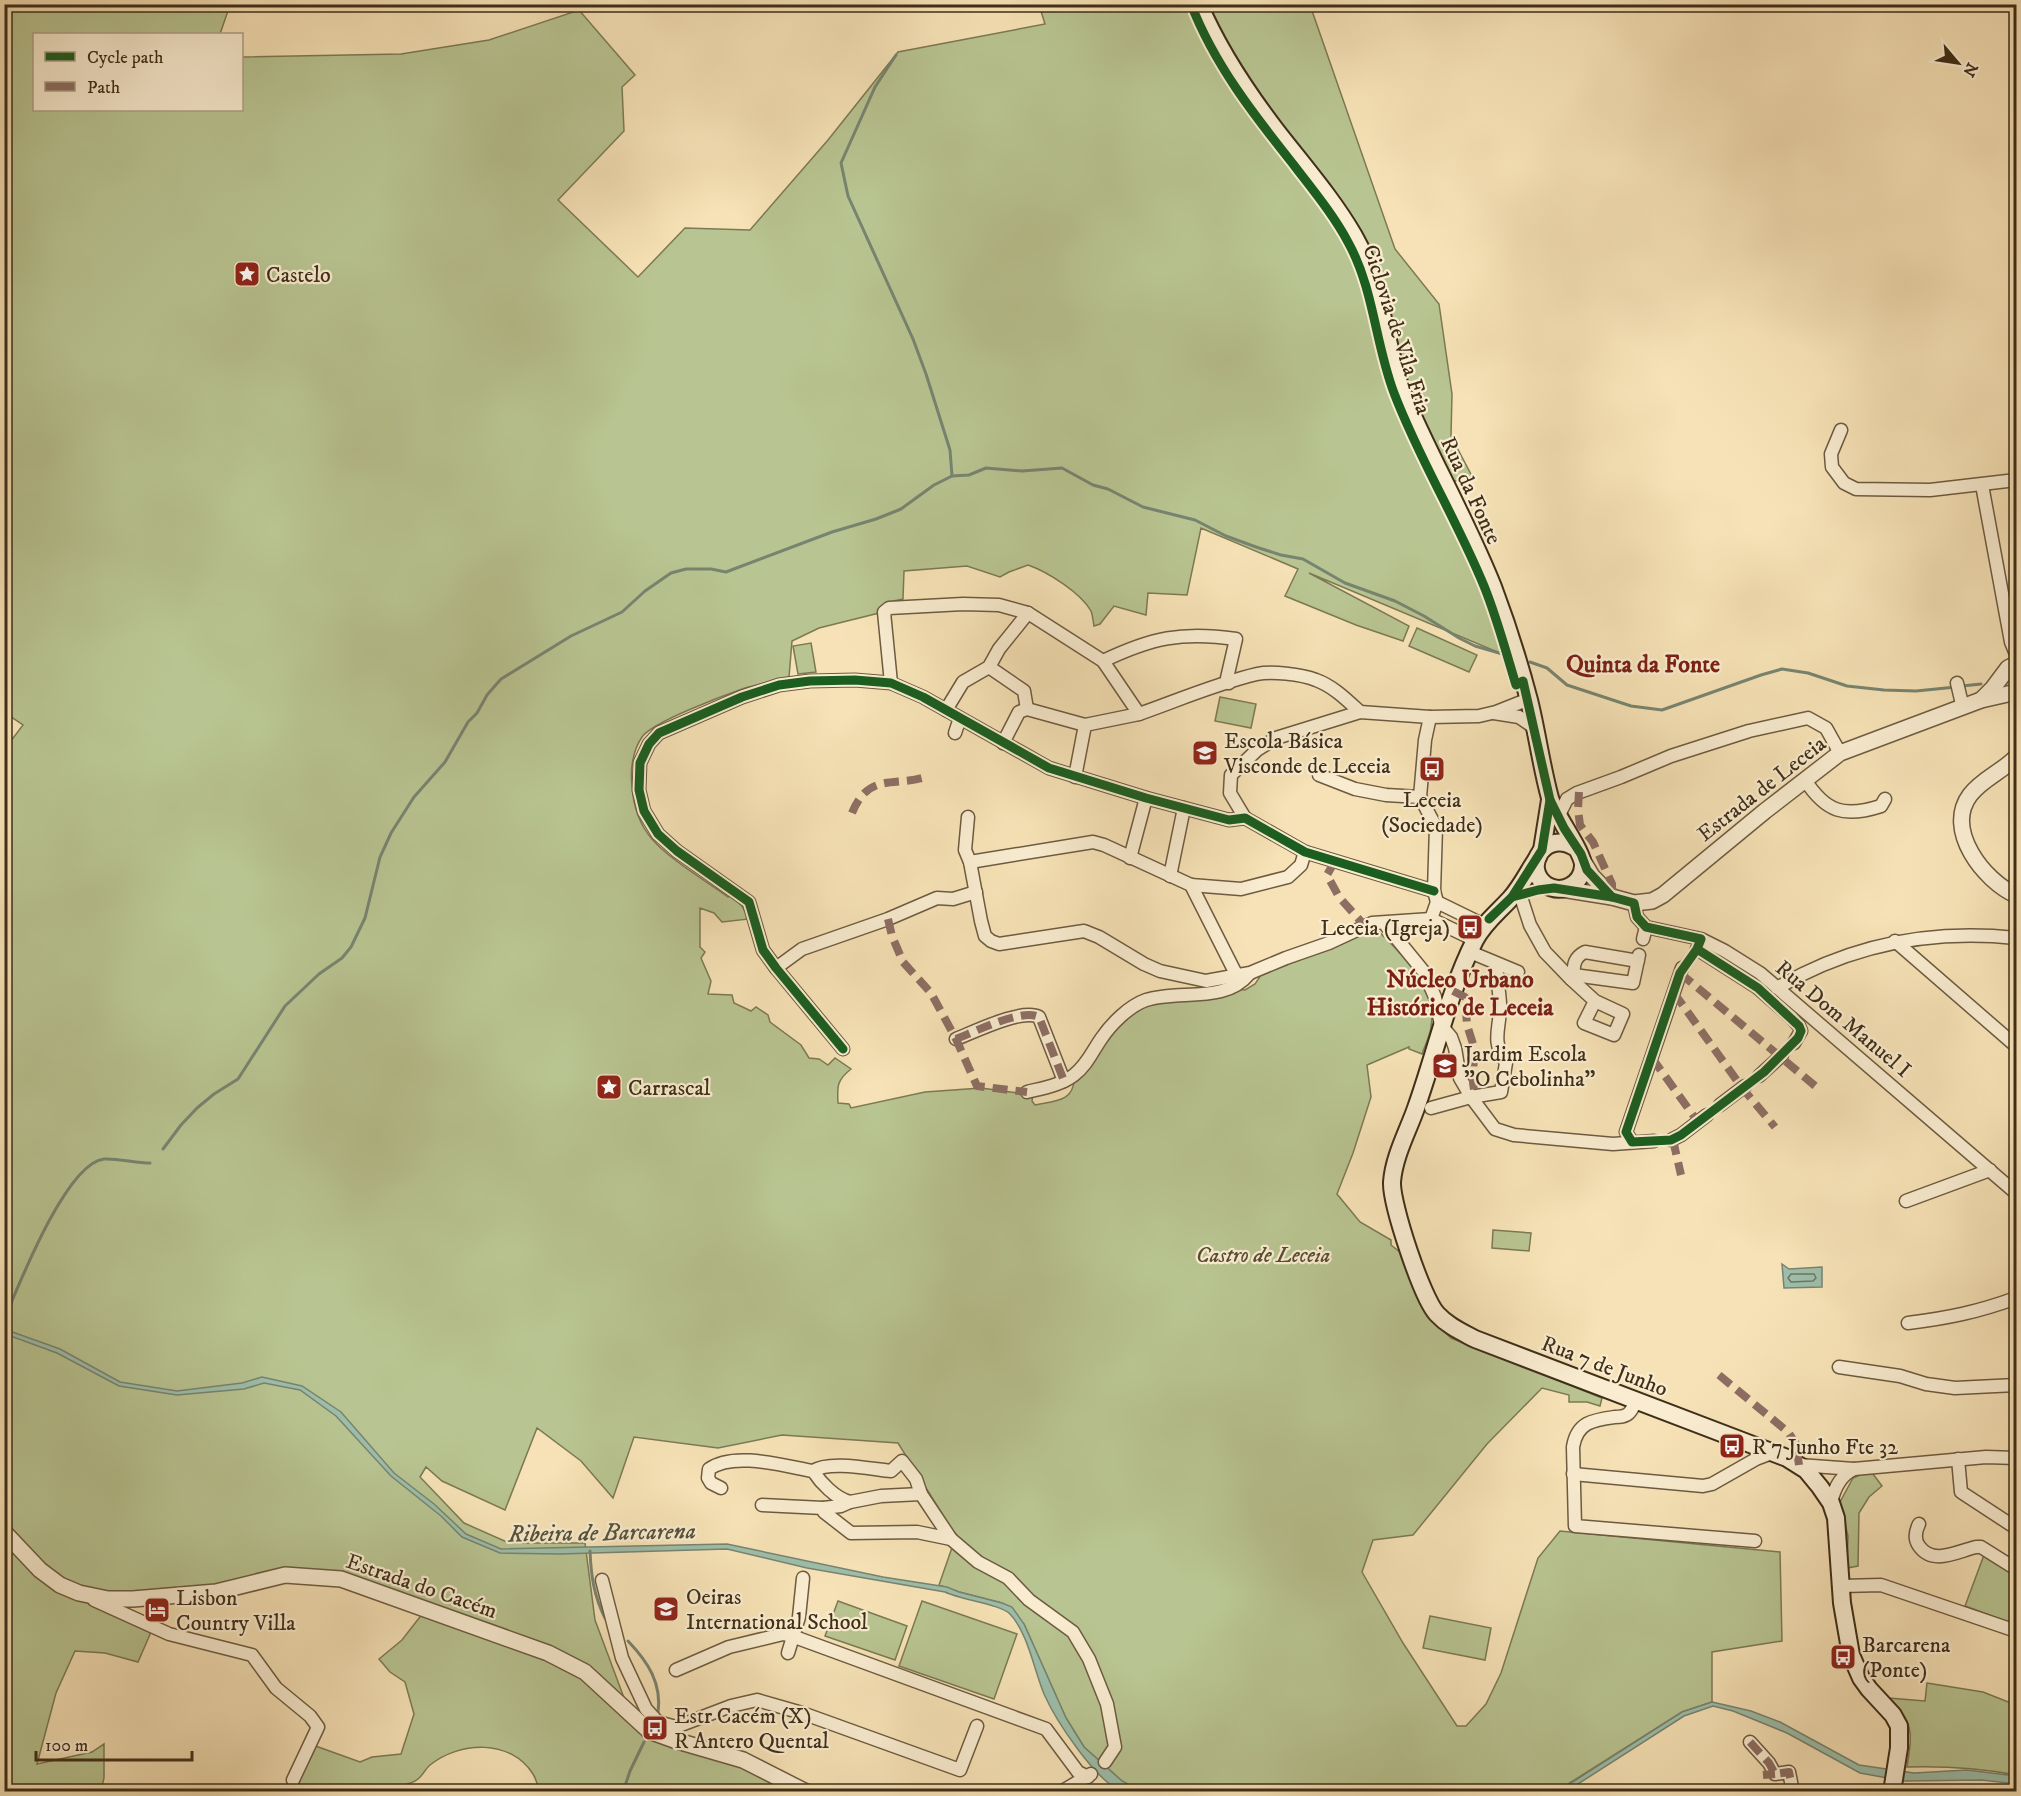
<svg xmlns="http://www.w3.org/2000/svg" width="2021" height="1796" font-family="'IM FELL DW Pica',serif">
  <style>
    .green { fill: #b8c491; stroke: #7c7954; stroke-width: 1.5 }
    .water { fill: #9dbeaa; stroke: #778470; stroke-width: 1.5 }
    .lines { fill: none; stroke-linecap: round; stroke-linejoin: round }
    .shore { stroke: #6e7661; stroke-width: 1.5 }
    .stream { stroke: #778470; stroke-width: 3 }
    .minor-tunnel { stroke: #d1be96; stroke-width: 12; stroke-dasharray: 12 6; stroke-linecap: butt }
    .minor-casing { stroke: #6d5b40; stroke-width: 15 }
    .tertiary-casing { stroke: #6d5b40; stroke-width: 18 }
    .secondary-casing { stroke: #3f2e18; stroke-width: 20 }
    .minor { stroke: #f9ecd0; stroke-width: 12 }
    .tertiary { stroke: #f9ecd0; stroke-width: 15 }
    .secondary { stroke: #f9ecd0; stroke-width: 16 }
    .quiet { stroke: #8d6e63; stroke-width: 8; stroke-dasharray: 15 8; stroke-linecap: butt }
    .cycleway-casing { stroke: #f9ecd0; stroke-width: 13 }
    .cycleway { stroke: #1b5e20; stroke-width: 9 }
    .labels { text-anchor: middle; stroke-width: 4.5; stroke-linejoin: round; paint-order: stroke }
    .poi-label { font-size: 22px; fill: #3f2e18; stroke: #f9ecd0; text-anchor: start }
    .street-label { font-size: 22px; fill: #3f2e18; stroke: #f9ecd0 }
    .park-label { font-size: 22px; font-style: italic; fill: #574c30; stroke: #f9ecd0 }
    .neighbourhood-label { font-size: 24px; font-weight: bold; fill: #7a1f14; stroke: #f9ecd0 }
    .water-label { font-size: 24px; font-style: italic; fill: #56523c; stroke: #f9ecd0 }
  </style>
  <rect width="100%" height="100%" fill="#f6e2b6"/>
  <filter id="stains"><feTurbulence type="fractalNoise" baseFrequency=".00333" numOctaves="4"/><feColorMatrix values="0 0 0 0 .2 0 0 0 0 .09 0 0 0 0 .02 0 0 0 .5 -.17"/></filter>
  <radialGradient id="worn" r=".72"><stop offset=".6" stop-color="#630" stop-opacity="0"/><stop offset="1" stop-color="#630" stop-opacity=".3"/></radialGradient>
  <!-- green -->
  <g class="green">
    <path d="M5 5H230L220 34H34V110H242V57L401 54 489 40 579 10 635 75 622 87 624 131 558 200 638 277 685 228 750 230 828 140 898 52 1045 24 1039 5H1310L1395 249 1439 304 1452 394 1451 436 1474 480 1454 481 1514 659 1309 573 1409 626 1403 641 1356 625 1285 596 1298 569 1201 528 1187 595 1148 593 1146 615 1114 606 1100 624 1094 626C1093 621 1093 616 1091 611 1081 593 1048 572 1028 565L1009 572 1000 577 967 566 904 571 903 599C891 601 885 603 879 613L819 628 792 641 789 677C775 681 759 684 745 688 725 695 652 722 642 737 633 750 630 769 632 785 633 805 639 824 652 839 669 859 706 881 728 897L730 895 742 906 749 919 722 922 714 913 700 908V947L705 952 701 958 711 981 708 994 732 995 734 1003 751 1011 756 1007 768 1015 770 1022 801 1045 809 1058 819 1059 828 1065 835 1058 851 1069C837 1080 837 1086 838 1103L849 1104 851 1108 925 1092 981 1088 1033 1095 1032 1101 1035 1105C1053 1101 1074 1102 1074 1079L1125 1017 1151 1003 1235 989 1245 990 1255 984 1261 975 1347 941C1355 935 1366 933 1375 928 1401 953 1438 986 1431 1027 1430 1036 1425 1045 1422 1054L1409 1049V1047L1367 1065 1371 1097 1353 1153 1337 1194 1360 1222 1391 1240V1245L1401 1253 1438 1325 1451 1338 1602 1398 1600 1406 1587 1402H1569V1395L1542 1388 1487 1444 1413 1535 1373 1540 1362 1572 1403 1643 1457 1726H1466L1486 1704 1501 1673 1538 1558 1560 1531 1780 1552 1782 1641 1712 1652V1702L1682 1712 1557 1791H1140L1122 1781 1084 1747 1066 1718 1024 1624 1002 1603 959 1592 939 1585 956 1536 898 1443 782 1435 718 1448 634 1437 613 1498 581 1461 537 1428 505 1510 442 1481 426 1467 420 1477 464 1523 509 1543H585L595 1620 630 1714 806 1791H539C538 1786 536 1779 533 1774 511 1739 460 1741 430 1765 426 1768 423 1775 418 1779 410 1786 394 1785 384 1791H311L293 1780 310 1744 360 1762 372 1757 401 1754 414 1714 405 1682 390 1672 379 1659 402 1640 426 1609 341 1579 285 1575 216 1592 108 1599 151 1632 138 1662 105 1653 75 1651 56 1693 37 1764 92 1752 104 1744V1778L101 1791H17L5 1786 4 750 23 725 4 712Z"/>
    <path d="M1417 628 1477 655 1469 672 1409 646Z"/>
    <path d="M811 643 816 672 798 674 793 646Z"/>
    <path d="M1220 697 1256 704 1251 728 1215 721Z"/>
    <path d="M1493 1230 1531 1233 1529 1251 1492 1248Z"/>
    <path d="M1862 1474H1873L1882 1486 1869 1497 1859 1513 1858 1566 1847 1568 1848 1536 1840 1502 1853 1478Z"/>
    <path d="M1984 1555 2016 1576V1605L2011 1623 1965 1606Z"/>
    <path d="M838 1601 907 1626 895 1660 825 1636Z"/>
    <path d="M922 1601 1017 1634 994 1699 899 1666Z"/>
    <path d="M1430 1616 1491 1628 1485 1660 1423 1648Z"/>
    <path d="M1927 1683 1983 1692 2016 1705V1775C1979 1768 1945 1766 1907 1767 1912 1733 1915 1723 1888 1698L1925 1701Z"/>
  </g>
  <!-- water -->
  <g class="water">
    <path d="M1782 1264 1789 1269 1822 1267V1287L1784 1288Z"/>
    <path d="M4 1329 60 1349 120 1382 177 1391 242 1383 262 1377 302 1386 341 1412 394 1473 434 1504 466 1534 501 1549 727 1544 883 1577 947 1587 959 1592 1002 1603 1012 1607 1024 1624 1066 1718 1084 1747 1122 1781 1140 1791C1134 1791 1126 1793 1121 1791 1095 1780 1056 1721 1044 1694 1034 1670 1028 1633 1010 1614 1000 1604 961 1600 945 1592L807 1568 727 1549 560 1554 500 1553 462 1537 441 1516 391 1476 336 1416 300 1390 264 1383 244 1389 177 1395 119 1386 57 1353 5 1334Z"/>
    <path d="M1712 1702 1751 1711 1780 1722 1859 1765 1914 1773 1967 1770 2016 1776V1784L1982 1780 1904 1781 1860 1773 1787 1733 1733 1711 1713 1706 1684 1716 1567 1791 1557 1792 1682 1712Z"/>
  </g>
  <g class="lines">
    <!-- shore -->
    <path class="shore" d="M1791 1274H1814L1816 1278 1813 1281 1791 1282 1788 1278Z"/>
    <!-- stream -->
    <g class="stream">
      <path d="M896 55 875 87 841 163 848 196 913 339 926 374 950 450 952 476"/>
      <path d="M1530 662 1547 668 1567 685 1631 706 1662 710 1761 675 1782 669 1808 673 1847 686 1884 690 1916 691 1956 687"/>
      <path d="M1962 686 1981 684"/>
      <path d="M163 1149 181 1125 197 1108 214 1094 238 1079 285 1006 319 974 342 958 351 947 365 918 380 857 391 833 414 797 445 762 468 722 477 713 487 695 501 679 571 636 622 612 645 591 671 573 686 569H711L726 572 832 532 876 519 901 509 934 485 952 476 969 475 986 468 1022 471 1062 468 1093 485 1108 489 1143 507 1195 520 1226 536 1256 547 1281 555 1303 559 1345 583 1395 601 1424 616 1459 638 1475 646 1506 655"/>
      <path d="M4 1320C18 1287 66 1163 104 1159 117 1158 136 1163 150 1163"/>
      <path d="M590 1551C591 1576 594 1596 605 1618"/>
      <path d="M628 1641C648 1662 662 1683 658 1713"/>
      <path d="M623 1792 630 1771 644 1742"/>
    </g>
    <!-- minor-tunnel -->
    <path class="minor-tunnel" d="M1682 968 1693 955"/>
    <!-- minor casing -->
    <g class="minor-casing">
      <g id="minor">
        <path d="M1841 430 1831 454 1832 467 1844 483 1856 489 1930 490 2016 480"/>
        <path d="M1982 485 2011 642 2016 654"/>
        <path d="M1103 661C1151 638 1182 631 1236 639L1227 678 1229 683"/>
        <path d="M989 667 1024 691 1027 709"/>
        <path d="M891 683 884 612 889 608 963 604 999 605 1028 613 1103 661 1139 714 1085 725 1027 709"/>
        <path d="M1957 683 1963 708"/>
        <path d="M946 710 963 682 989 667 999 649 1028 613"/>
        <path d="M1494 713 1519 717 1535 728"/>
        <path d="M1139 714C1176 701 1218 683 1257 674 1271 671 1301 674 1316 680 1333 686 1347 700 1360 712"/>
        <path d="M955 733 960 718"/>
        <path d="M1003 743 1019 712 1027 709"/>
        <path d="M1319 775 1355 789 1386 795 1420 797"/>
        <path d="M1075 777 1085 725"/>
        <path d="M1805 780C1826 812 1844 818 1881 806L1885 799"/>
        <path d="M1420 797 1436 827 1434 891 1437 902"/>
        <path d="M1420 797 1425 740 1430 717"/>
        <path d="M1559 815 1567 799 1577 793 1621 777 1671 756 1749 731 1808 718 1826 728 1840 753"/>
        <path d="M968 817 965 850 970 862 981 921 985 936 991 941 999 944 1084 931 1099 937 1144 964 1160 971 1206 981 1250 973 1286 958 1329 943 1372 923 1431 919"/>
        <path d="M1245 818 1230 793 1231 775 1257 750 1276 738 1360 712 1430 717 1479 716 1496 712 1529 699"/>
        <path d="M1130 858 1146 798"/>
        <path d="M970 862 1093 842 1104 845 1191 885 1237 976"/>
        <path d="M1170 876 1184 808"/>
        <path d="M1191 885 1241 889 1288 877 1301 865 1305 852"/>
        <path d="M1520 894 1530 925 1545 952 1571 979"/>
        <path d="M1437 902 1431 919 1475 940"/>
        <path d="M1437 902 1484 925"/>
        <path d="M1634 903 1637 917 1646 927 1701 939 1725 951 1760 973 2016 1193"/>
        <path d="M1384 923 1424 972 1435 997 1441 1025 1451 1037 1455 1048 1460 1078 1471 1097 1495 1129 1514 1135 1613 1144 1654 1141"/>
        <path d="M1643 939 1646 927"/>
        <path d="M1895 941 2016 1046"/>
        <path d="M1697 949 1758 988 1791 1017 1799 1026 1801 1031 1794 1043"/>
        <path d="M1470 952 1518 972"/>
        <path d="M1638 961 1585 952C1575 957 1573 964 1574 975L1633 983 1639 955"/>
        <path d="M776 968 802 949 888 919 937 898 953 899 976 892"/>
        <path d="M1574 975 1571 979 1595 1001 1623 1014 1614 1035 1584 1023 1595 1001"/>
        <path d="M1777 988C1852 944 1931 929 2016 938"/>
        <path d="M956 1039C974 1032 1022 1008 1039 1017L1064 1081"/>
        <path d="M843 1049 776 968 763 950 749 902 677 851 658 834 644 811 639 790 640 763 649 744 659 733 742 697 779 685 810 681 855 680 891 683 923 697 1049 768 1146 798 1229 820 1245 818 1305 852 1434 891"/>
        <path d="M1759 1076 1782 1055"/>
        <path d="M1027 1092C1043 1088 1061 1085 1074 1075 1087 1065 1092 1052 1101 1039 1111 1024 1129 1006 1146 1000 1178 989 1225 1004 1249 974"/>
        <path d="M1720 1105 1745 1086"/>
        <path d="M1431 1108 1471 1097 1501 1092 1506 1063C1490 1039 1501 1028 1500 1003 1499 990 1497 977 1496 964"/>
        <path d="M1671 1140 1681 1135 1707 1115"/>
        <path d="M1632 1142 1626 1132 1682 968"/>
        <path d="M1906 1201 1990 1170"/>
        <path d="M1908 1323C1948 1318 1978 1312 2016 1298"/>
        <path d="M1839 1367 1900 1376 1926 1384 1955 1388 2016 1385"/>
        <path d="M1635 1401C1634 1405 1632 1410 1629 1413 1625 1417 1620 1417 1615 1417 1593 1420 1577 1422 1573 1447L1575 1526 1755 1541"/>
        <path d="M1958 1459 1961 1492 2016 1528"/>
        <path d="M1799 1465 1854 1469 1986 1457 2016 1458"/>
        <path d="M813 1471C829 1460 871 1469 891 1471L902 1461 916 1479 921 1494"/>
        <path d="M1573 1474 1703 1486 1712 1484 1756 1459 1772 1453"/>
        <path d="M721 1488 711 1483 708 1478 709 1469C734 1451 784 1466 813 1471 821 1483 835 1498 850 1502"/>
        <path d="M1831 1503C1834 1489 1841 1475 1854 1469"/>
        <path d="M762 1505 823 1508 841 1506 850 1502 881 1496 921 1494 951 1539"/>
        <path d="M823 1508 824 1512 851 1533 917 1532 951 1539 978 1562 1008 1578 1029 1600 1073 1632 1089 1659 1107 1704 1115 1747 1105 1762"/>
        <path d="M1919 1524C1915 1532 1914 1539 1919 1546 1933 1566 1958 1551 1976 1547H1981L2016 1569"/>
        <path d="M602 1580 622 1658 646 1709 658 1722 676 1727"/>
        <path d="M1842 1586 1881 1585 2016 1631"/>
        <path d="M94 1600 169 1634 252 1655 276 1688 310 1716 318 1727 293 1780"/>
        <path d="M788 1653 799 1617 803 1578"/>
        <path d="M676 1670 729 1647 783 1634 792 1636 1046 1729 1078 1772 1088 1777"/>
        <path d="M674 1740 676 1727 731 1706 757 1700 802 1713 960 1770 977 1726"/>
        <path d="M1750 1742 1769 1763 1775 1774 1789 1772 1793 1792"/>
        <path d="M1061 1792 1091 1774"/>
      </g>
    </g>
    <!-- tertiary casing -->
    <g class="tertiary-casing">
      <g id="tertiary">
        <path d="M1981 700 1993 688 2008 668 2016 664"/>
        <path d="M2016 757C2003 771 1982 779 1970 795 1944 830 1984 881 2016 895"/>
        <path d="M1583 861 1592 876 1612 897"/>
        <path d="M1562 889 1612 897 1634 903 1652 901 1663 895 1765 811 1840 753 1981 700 2012 693"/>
        <path d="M4 1532 40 1570 60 1585 79 1593 108 1599H133L216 1592 285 1575 341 1579 548 1653 585 1672 649 1731 674 1740 743 1760 806 1792"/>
      </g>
    </g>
    <!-- secondary casing -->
    <g class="secondary-casing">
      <g id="secondary">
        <path d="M1199 4C1218 49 1246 91 1275 129 1302 164 1332 198 1354 236 1381 283 1384 338 1401 389 1429 456 1466 519 1493 587 1507 624 1519 662 1529 700 1537 732 1541 765 1550 798 1555 815 1584 853 1583 866 1582 884 1562 895 1546 885 1521 867 1546 828 1576 848"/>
        <path d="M1542 850 1550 800"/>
        <path d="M1538 857C1529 870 1521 887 1510 899 1498 912 1484 923 1475 940 1448 994 1436 1052 1416 1108 1408 1131 1394 1156 1392 1182 1391 1204 1422 1298 1437 1314 1448 1326 1462 1332 1475 1339L1787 1458 1806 1470 1820 1487 1831 1503 1836 1518 1842 1603 1851 1655 1861 1678 1869 1689 1893 1715 1899 1726V1748L1892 1792"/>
      </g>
    </g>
    <!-- minor -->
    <use href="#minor" class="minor"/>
    <!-- tertiary -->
    <use href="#tertiary" class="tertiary"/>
    <!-- secondary -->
    <use href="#secondary" class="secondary"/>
    <!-- quiet -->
    <g class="quiet">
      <path d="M1579 792 1578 809 1580 825 1593 842 1612 884V894"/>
      <path d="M852 813C869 771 895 788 929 776"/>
      <path d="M1335 861 1327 875 1339 897 1365 926"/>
      <path d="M888 919 892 936 903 962 931 993 956 1039 977 1086 1027 1092"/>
      <path d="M1680 973 1820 1090"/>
      <path d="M1453 991 1465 997 1467 1025 1474 1047 1473 1083 1475 1096"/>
      <path d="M1674 993 1743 1089 1775 1127"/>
      <path d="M956 1039C974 1032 1022 1008 1039 1017L1064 1081"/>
      <path d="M1652 1058 1698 1122"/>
      <path d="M1673 1140 1681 1175"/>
      <path d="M1719 1375 1788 1432 1796 1444 1799 1465"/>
      <path d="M1750 1742 1769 1763 1775 1774 1789 1772 1793 1792"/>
      <path d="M1763 1775 1775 1774"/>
    </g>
    <!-- cycleway casing -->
    <g class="cycleway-casing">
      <g id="cycleway">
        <path d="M1191 4C1214 64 1254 115 1293 164 1312 189 1333 214 1348 242 1374 289 1375 343 1394 393 1419 459 1457 520 1484 586 1497 618 1506 652 1516 685L1523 681 1550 800 1564 828 1581 854 1587 870 1612 897"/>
        <path d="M1512 897 1538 890 1554 888 1612 897 1634 903 1637 917 1646 927 1701 939 1697 949 1680 973 1626 1132 1632 1142 1671 1140 1681 1135 1764 1072 1798 1038 1801 1031 1799 1026 1758 988 1697 949"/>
        <path d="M1489 919 1512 897 1542 850 1550 800"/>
        <path d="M843 1049 776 968 763 950 749 902 677 851 658 834 644 811 639 790 640 763 649 744 659 733 742 697 779 685 810 681 855 680 891 683 923 697 1049 768 1146 798 1229 820 1245 818 1305 852 1434 891"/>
      </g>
    </g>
    <!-- cycleway -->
    <use href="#cycleway" class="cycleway"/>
  </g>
  <!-- icons -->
  <defs>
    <g id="sight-square" transform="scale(1.35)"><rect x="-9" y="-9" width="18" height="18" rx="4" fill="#8f2418" stroke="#f9ecd0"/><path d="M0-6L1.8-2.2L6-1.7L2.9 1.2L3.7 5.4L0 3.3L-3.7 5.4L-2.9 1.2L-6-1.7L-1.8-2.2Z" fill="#fff"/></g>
    <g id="school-square" transform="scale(1.35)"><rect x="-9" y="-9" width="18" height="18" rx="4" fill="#8f2418" stroke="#f9ecd0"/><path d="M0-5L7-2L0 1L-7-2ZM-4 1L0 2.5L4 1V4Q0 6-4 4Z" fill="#fff"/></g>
    <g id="bus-square" transform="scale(1.35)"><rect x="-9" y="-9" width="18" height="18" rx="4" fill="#8f2418" stroke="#f9ecd0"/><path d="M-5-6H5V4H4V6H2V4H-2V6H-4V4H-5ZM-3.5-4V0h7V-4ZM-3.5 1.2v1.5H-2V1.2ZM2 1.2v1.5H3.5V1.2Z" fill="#fff"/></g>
    <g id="hotel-square" transform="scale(1.35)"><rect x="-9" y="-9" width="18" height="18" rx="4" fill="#8f2418" stroke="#f9ecd0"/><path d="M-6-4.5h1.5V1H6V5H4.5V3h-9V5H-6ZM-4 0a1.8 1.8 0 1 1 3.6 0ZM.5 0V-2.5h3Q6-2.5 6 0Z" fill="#fff"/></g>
  </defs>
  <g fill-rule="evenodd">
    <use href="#sight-square" x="247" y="274"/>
    <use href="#school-square" x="1205" y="753"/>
    <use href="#bus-square" x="1432" y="769"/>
    <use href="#bus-square" x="1470" y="927"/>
    <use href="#school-square" x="1445" y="1066"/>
    <use href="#sight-square" x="609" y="1087"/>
    <use href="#bus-square" x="1732" y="1446"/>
    <use href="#school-square" x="666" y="1609"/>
    <use href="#hotel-square" x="157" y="1610"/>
    <use href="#bus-square" x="1843" y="1657"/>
    <use href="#bus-square" x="655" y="1728"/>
  </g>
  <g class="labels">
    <!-- poi labels -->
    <g class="poi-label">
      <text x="266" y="282">Castelo</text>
      <text x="1224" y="748">Escola Básica<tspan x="1224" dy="25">Visconde de Leceia</tspan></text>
      <text x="1432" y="807" text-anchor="middle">Leceia<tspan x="1432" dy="25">(Sociedade)</tspan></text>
      <text x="1450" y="935" text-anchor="end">Leceia (Igreja)</text>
      <text x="1464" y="1061">Jardim Escola<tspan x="1464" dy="25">"O Cebolinha"</tspan></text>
      <text x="628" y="1095">Carrascal</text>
      <text x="1752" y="1454">R 7 Junho Fte 32</text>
      <text x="686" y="1604">Oeiras<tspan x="686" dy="25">International School</tspan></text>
      <text x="176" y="1605">Lisbon<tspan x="176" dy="25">Country Villa</tspan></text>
      <text x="1862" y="1652">Barcarena<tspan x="1862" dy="25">(Ponte)</tspan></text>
      <text x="674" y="1723">Estr Cacém (X)<tspan x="674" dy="25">R Antero Quental</tspan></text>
    </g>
    <!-- street labels -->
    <g class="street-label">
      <text transform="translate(1398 329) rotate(72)" y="8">Ciclovia de Vila Fria</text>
      <text transform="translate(1472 490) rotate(65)" y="8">Rua da Fonte</text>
      <text transform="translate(1761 788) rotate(-38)" y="8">Estrada de Leceia</text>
      <text transform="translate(1844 1018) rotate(40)" y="8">Rua Dom Manuel I</text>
      <text transform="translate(1605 1365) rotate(21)" y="8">Rua 7 de Junho</text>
      <text transform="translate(422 1585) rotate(19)" y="8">Estrada do Cacém</text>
    </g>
    <!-- park labels -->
    <g class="park-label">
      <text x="1263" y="1262">Castro de Leceia</text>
    </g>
    <!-- neighbourhood labels -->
    <g class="neighbourhood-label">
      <text x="1643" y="672">Quinta da Fonte</text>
      <text x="1460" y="987">Núcleo Urbano<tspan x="1460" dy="28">Histórico de Leceia</tspan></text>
    </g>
    <!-- water labels -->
    <g class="water-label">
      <text transform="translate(602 1532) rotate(-1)" y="8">Ribeira de Barcarena</text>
    </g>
  </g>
  <!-- margin -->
  <rect width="2021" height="1796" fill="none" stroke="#f6e2b6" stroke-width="24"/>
  <rect x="6" y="6" width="2009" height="1784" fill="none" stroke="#3f2e18" stroke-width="3"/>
  <rect x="12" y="12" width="1997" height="1772" fill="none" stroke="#3f2e18" stroke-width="1.5"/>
  <!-- legend -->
  <rect x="33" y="33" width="210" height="78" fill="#f9ecd0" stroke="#afa086" stroke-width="1.5"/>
  <rect x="45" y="52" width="30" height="9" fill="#1b5e20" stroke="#afa086" stroke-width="1.5"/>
  <text x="87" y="63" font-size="18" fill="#3f2e18">Cycle path</text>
  <rect x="45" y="82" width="30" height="9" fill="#8d6e63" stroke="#afa086" stroke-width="1.5"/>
  <text x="87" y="93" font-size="18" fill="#3f2e18">Path</text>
  <!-- north arrow -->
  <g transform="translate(1958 63) rotate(119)" stroke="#f9ecd0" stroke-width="4.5" paint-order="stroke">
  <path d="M0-4.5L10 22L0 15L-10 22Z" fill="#3f2e18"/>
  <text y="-9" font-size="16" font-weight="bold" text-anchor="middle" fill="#3f2e18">N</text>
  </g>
  <!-- scale -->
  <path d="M36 1751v9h156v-9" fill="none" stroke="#3f2e18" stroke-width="3"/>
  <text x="45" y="1751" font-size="18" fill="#3f2e18" stroke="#f9ecd0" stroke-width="4.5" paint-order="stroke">100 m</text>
  <rect width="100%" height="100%" filter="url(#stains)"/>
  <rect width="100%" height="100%" fill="url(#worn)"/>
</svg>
